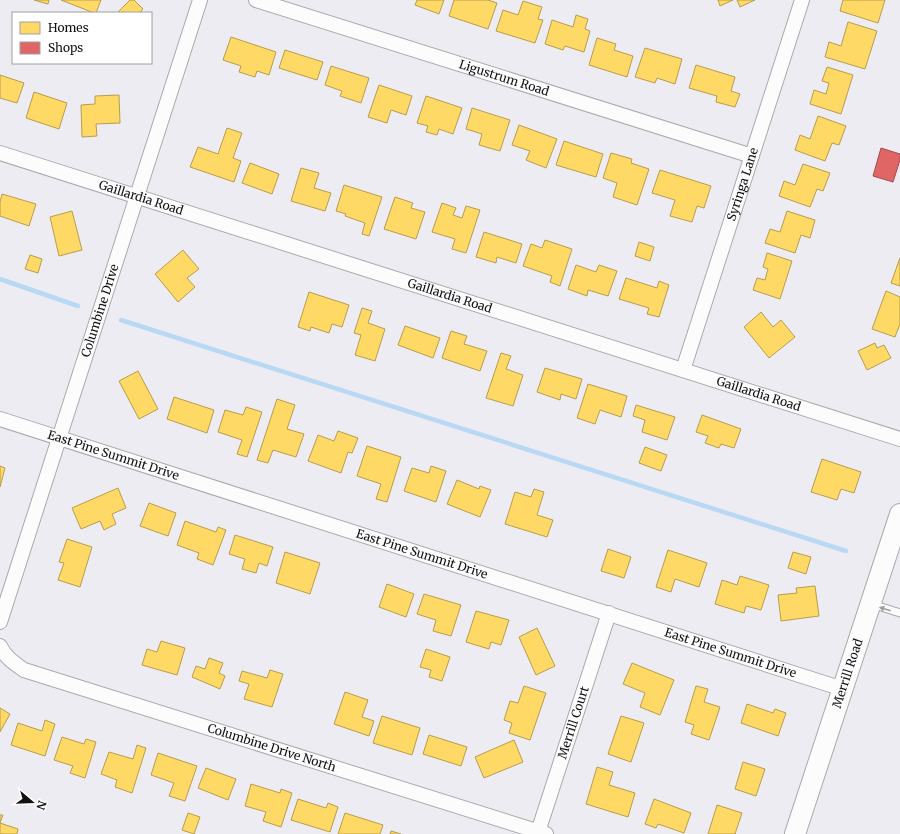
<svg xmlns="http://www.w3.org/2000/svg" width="900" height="834" font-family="Merriweather,serif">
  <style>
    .homes { fill: #ffd966; stroke: #b89d4d }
    .shops { fill: #e06666; stroke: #a24c4d }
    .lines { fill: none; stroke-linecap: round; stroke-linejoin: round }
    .stream { stroke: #b8d8f3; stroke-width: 4.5 }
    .lane-casing { stroke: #aaaaae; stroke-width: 9 }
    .street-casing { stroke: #aaaaae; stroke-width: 16 }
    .secondary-casing { stroke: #aaaaae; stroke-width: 22 }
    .lane { stroke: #fcfcfd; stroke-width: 7 }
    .street { stroke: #fcfcfd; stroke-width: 14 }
    .secondary { stroke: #fcfcfd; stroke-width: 20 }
    .oneway { fill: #9e9ea0 }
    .labels { text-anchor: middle; stroke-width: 4; stroke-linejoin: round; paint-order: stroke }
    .street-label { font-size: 12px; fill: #111114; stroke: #fff }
  </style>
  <rect width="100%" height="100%" fill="#ececf2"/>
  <!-- homes -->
  <g class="homes">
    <path d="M34 0H49L48 4Z"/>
    <path d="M61 0H101L96 13H94Z"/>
    <path d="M130 0H134L143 9 139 13H117Z"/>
    <path d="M417 0H444L439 14 415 5Z"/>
    <path d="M454 0H488L497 3 488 29 449 16Z"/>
    <path d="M718 0H733L720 6Z"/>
    <path d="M737 0H755L740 7Z"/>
    <path d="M843 0H885L878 23 840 11Z"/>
    <path d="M523 1 542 7 538 19 543 20 535 43 496 31 503 10 518 15Z"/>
    <path d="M576 15 588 19 585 29 590 31 584 52 565 46 563 50 545 44 552 20 573 27Z"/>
    <path d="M848 22 877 31 865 69 825 57 829 42 841 46Z"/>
    <path d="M231 37 276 52 269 75 257 71 255 77 239 72 241 66 223 60Z"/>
    <path d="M597 38 616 44 614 50 633 56 627 77 589 65Z"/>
    <path d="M645 48 682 59 675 84 657 78 655 83 635 77Z"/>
    <path d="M285 50 323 62 317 80 279 68Z"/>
    <path d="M696 65 735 77 731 91 740 94 735 107 716 102 717 96 689 88Z"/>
    <path d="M331 66 369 78 361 103 340 96 342 91 325 85Z"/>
    <path d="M827 67 853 75 841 114 810 104 814 90 826 94 829 83 822 81Z"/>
    <path d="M0 75 24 83 17 103 0 98Z"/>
    <path d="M379 85 412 96 406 115 391 110 387 123 368 117Z"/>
    <path d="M34 92 67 103 59 129 26 118Z"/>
    <path d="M119 95 120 123 96 124 97 136 82 137 81 105 95 104V96Z"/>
    <path d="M426 96 462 108 453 134 439 129 437 135 426 132 428 126 417 123Z"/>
    <path d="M472 108 510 120 500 151 479 145 482 134 466 129Z"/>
    <path d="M818 116 846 126 839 145 832 143 825 161 795 150 800 135 810 139Z"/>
    <path d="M519 125 557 139 546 168 526 160 530 151 512 145Z"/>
    <path d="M227 128 242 133 233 158 241 161 234 182 190 167 198 147 218 154Z"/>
    <path d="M564 141 603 154 596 177 556 165Z"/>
    <path d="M611 153 632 159 631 163 649 169 637 205 613 197 617 183 603 178Z"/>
    <path d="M250 163 279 174 272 194 242 183Z"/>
    <path d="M803 164 830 173 823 191 817 189 810 207 779 196 784 181 795 185Z"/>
    <path d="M301 168 319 173 314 188 331 193 325 211 291 201Z"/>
    <path d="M660 170 711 186 704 208 697 206 692 222 670 216 675 200 652 193Z"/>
    <path d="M344 185 382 197 369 236 362 234 365 223 345 216 346 214 336 211Z"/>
    <path d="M2 194 36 204 29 226 0 216V202Z"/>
    <path d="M395 197 413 203 411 208 425 212 416 239 384 229Z"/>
    <path d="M442 203 456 208 453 215 462 218 466 206 480 210 466 253 452 249 455 239 432 232Z"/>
    <path d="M72 211 82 250 59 256 50 217Z"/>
    <path d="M787 211 815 220 810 238 801 235 795 253 765 243 770 229 780 232Z"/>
    <path d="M484 232 522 244 516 263 497 257 496 263 476 257Z"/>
    <path d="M545 240 572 249 560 286 550 282 552 276 523 266 531 244 542 248Z"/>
    <path d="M639 242 654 247 650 261 635 256Z"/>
    <path d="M183 250 199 269 187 278 195 287 178 302 155 274Z"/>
    <path d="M767 253 792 261 780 299 753 290 757 278 765 280 768 269 763 267Z"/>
    <path d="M30 255 42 259 38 273 25 269Z"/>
    <path d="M900 258V286L891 283Z"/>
    <path d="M576 265 596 272 599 265 617 271 608 296 588 290 587 296 568 289Z"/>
    <path d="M626 278 657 288 659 281 669 285 659 317 647 314 649 308 619 299Z"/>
    <path d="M886 291 900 297V324L895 337 872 329Z"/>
    <path d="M309 292 349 305 342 327 332 324 329 333 311 327 310 331 298 327Z"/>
    <path d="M362 308 372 311 368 323 385 329 375 361 355 355 361 335 354 333Z"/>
    <path d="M761 312 773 327 781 320 795 337 769 358 744 327Z"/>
    <path d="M405 326 440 338 433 358 398 345Z"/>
    <path d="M451 331 467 336 464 344 487 351 480 371 442 358Z"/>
    <path d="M875 343 877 348 884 345 891 358 867 370 858 351Z"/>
    <path d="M501 353 511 356 506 369 523 375 513 406 486 398Z"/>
    <path d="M545 368 582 379 576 399 561 394 560 400 537 392Z"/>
    <path d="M138 371 158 409 139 419 119 381Z"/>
    <path d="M588 384 627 396 621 417 600 410 595 424 577 418Z"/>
    <path d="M174 397 214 410 207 433 167 419Z"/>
    <path d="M277 399 295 405 287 429 304 434 296 457 273 450 268 463 257 460Z"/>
    <path d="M636 405 675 417 667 440 642 432 645 420 633 416Z"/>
    <path d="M246 407 262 412 247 457 237 454 242 440 218 432 225 410 243 415Z"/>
    <path d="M702 415 741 429 734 448 721 444 719 448 705 443 708 436 696 432Z"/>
    <path d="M338 431 358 438 352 453 348 452 341 473 308 461 318 435 334 441Z"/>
    <path d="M367 446 401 457 387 502 376 499 381 484 357 476Z"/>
    <path d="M645 447 667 455 661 471 639 463Z"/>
    <path d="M822 459 861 472 854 493 841 489 837 500 811 492Z"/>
    <path d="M0 466 5 468 0 487Z"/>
    <path d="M431 466 446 471 436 502 404 491 412 468 429 473Z"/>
    <path d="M457 480 479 489 480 486 491 490 480 517 447 504Z"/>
    <path d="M118 488 126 508 112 514 116 524 104 530 100 521 81 529 72 508Z"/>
    <path d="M534 489 544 492 537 515 553 520 547 537 505 524 515 492 531 497Z"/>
    <path d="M149 503 176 513 168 536 140 526Z"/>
    <path d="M185 521 216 532 218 527 226 530 213 565 197 559 199 553 177 545Z"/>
    <path d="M235 535 273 547 267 566 259 563 256 573 242 569 245 559 229 554Z"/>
    <path d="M67 539 92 547 80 587 58 580 64 563 59 562Z"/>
    <path d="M608 549 631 557 624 578 601 571Z"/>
    <path d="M668 550 707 563 699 587 675 579 671 592 656 587Z"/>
    <path d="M285 552 320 563 310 594 276 583Z"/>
    <path d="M793 552 811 557 806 574 788 568Z"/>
    <path d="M740 576 769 585 761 610 746 606 744 613 715 604 722 580 737 585Z"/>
    <path d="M387 584 414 594 406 617 379 607Z"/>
    <path d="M815 586 819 616 781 621 778 595 797 593 796 588Z"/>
    <path d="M424 594 461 605 451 636 433 631 436 620 417 614Z"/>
    <path d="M476 611 509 620 501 645 491 642 489 649 466 642Z"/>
    <path d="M537 628 555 666 536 675 519 637Z"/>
    <path d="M161 641 185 648 177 675 142 665 147 649 157 652Z"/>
    <path d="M426 649 450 657 442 681 429 677 431 670 420 667Z"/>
    <path d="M209 658 223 663 219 673 225 676 220 689 192 677 196 666 205 669Z"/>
    <path d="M632 663 674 680 660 715 640 707 645 693 623 684Z"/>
    <path d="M270 670 283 674 272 707 244 699 249 684 239 681 242 671 267 678Z"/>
    <path d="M524 686 546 693 530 740 509 733 512 723 504 720 510 701 518 703Z"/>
    <path d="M696 686 708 689 704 702 720 707 709 740 691 734 694 725 685 722Z"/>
    <path d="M345 692 368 700 362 717 374 721 369 736 334 724Z"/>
    <path d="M747 704 773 713 775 709 786 713 778 736 741 723Z"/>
    <path d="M0 708 10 714 0 732Z"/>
    <path d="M382 716 420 728 412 755 373 743Z"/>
    <path d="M621 716 644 723 631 762 608 754Z"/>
    <path d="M45 720 55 724 45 756 11 745 18 723 42 731Z"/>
    <path d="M429 735 467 747 461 766 423 754Z"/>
    <path d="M62 737 84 744 86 739 96 742 85 778 70 773 73 766 54 760Z"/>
    <path d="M514 740 523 762 484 778 475 757Z"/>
    <path d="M137 745 146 748 132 793 115 787 117 780 101 774 109 752 133 759Z"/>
    <path d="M158 753 197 766 185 801 169 796 174 783 151 775Z"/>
    <path d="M743 762 765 769 756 796 735 789Z"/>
    <path d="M597 767 613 772 609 785 635 793 628 817 586 804Z"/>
    <path d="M206 768 236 779 228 800 198 788Z"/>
    <path d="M251 784 280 793 281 789 292 793 281 827 263 821 266 812 245 806Z"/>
    <path d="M298 799 326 808 328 803 338 807 330 832 291 820Z"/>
    <path d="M654 799 691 813 684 833 658 824 656 828 645 824Z"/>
    <path d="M717 805 742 813 735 834H708Z"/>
    <path d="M188 813 200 817 194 834 182 830Z"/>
    <path d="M345 813 383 825 380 834H338Z"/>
    <path d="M0 815H3L0 823 18 829 17 834H0Z"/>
    <path d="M391 831 401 834H390Z"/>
  </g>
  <!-- shops -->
  <path class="shops" d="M881 148 900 154V160L893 182 873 176Z"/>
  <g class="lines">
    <!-- stream -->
    <g class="stream">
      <path d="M0 279 78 306"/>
      <path d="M121 320 846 551"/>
    </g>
    <!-- lane casing -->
    <g class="lane-casing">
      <path id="lane" d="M872 604 900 613"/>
    </g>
    <!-- street casing -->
    <g class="street-casing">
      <g id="street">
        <path id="s1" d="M256 0 752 156"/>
        <path id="s2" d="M0 153 900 439"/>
        <path id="s3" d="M683 370 802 0"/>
        <path id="s4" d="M0 419 843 689"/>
        <path id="s5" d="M0 622 200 0"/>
        <path id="s6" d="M0 646C5 657 14 663 24 670L546 834"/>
        <path id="s7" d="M538 832 609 613"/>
      </g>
    </g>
    <!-- secondary casing -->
    <g class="secondary-casing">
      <g id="secondary">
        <path id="s8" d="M795 834 900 514"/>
      </g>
    </g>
    <!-- lane -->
    <use href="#lane" class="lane"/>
    <!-- street -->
    <use href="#street" class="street"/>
    <!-- secondary -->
    <use href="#secondary" class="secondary"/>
  </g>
  <!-- one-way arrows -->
  <defs><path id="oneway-solid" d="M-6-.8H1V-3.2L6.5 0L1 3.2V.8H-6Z"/></defs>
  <use class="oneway" href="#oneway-solid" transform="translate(885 609) rotate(-162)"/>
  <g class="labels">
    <!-- street labels -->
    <g class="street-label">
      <text dy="4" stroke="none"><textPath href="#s1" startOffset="260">Ligustrum Road</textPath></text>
      <text dy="4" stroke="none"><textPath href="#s3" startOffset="195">Syringa Lane</textPath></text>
      <text dy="4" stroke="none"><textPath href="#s2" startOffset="148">Gaillardia Road</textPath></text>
      <text dy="4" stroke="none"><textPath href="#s2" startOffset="472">Gaillardia Road</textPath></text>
      <text dy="4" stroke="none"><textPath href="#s5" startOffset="327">Columbine Drive</textPath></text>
      <text dy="4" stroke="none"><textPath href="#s2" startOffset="796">Gaillardia Road</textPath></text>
      <text dy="4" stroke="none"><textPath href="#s4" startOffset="119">East Pine Summit Drive</textPath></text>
      <text dy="4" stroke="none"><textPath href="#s4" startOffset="443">East Pine Summit Drive</textPath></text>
      <text dy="4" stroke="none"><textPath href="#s4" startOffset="767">East Pine Summit Drive</textPath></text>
      <text dy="4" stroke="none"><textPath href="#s8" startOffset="169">Merrill Road</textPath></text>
      <text dy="4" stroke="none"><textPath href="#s7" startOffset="115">Merrill Court</textPath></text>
      <text dy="4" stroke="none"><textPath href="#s6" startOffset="294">Columbine Drive North</textPath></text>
    </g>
  </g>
  <!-- legend -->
  <rect x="12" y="12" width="140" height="52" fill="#ffffff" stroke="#a0a0a1"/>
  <rect x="20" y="22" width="20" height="12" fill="#ffd966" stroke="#a0a0a1"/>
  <text x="48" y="32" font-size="12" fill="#111114">Homes</text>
  <rect x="20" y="42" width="20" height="12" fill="#e06666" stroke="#a0a0a1"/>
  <text x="48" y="52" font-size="12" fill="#111114">Shops</text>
  <!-- north arrow -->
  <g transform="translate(32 802) rotate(109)" stroke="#ffffff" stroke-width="3" paint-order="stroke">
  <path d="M0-3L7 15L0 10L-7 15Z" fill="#111114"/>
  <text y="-6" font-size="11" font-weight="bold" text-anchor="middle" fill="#111114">N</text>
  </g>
</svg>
